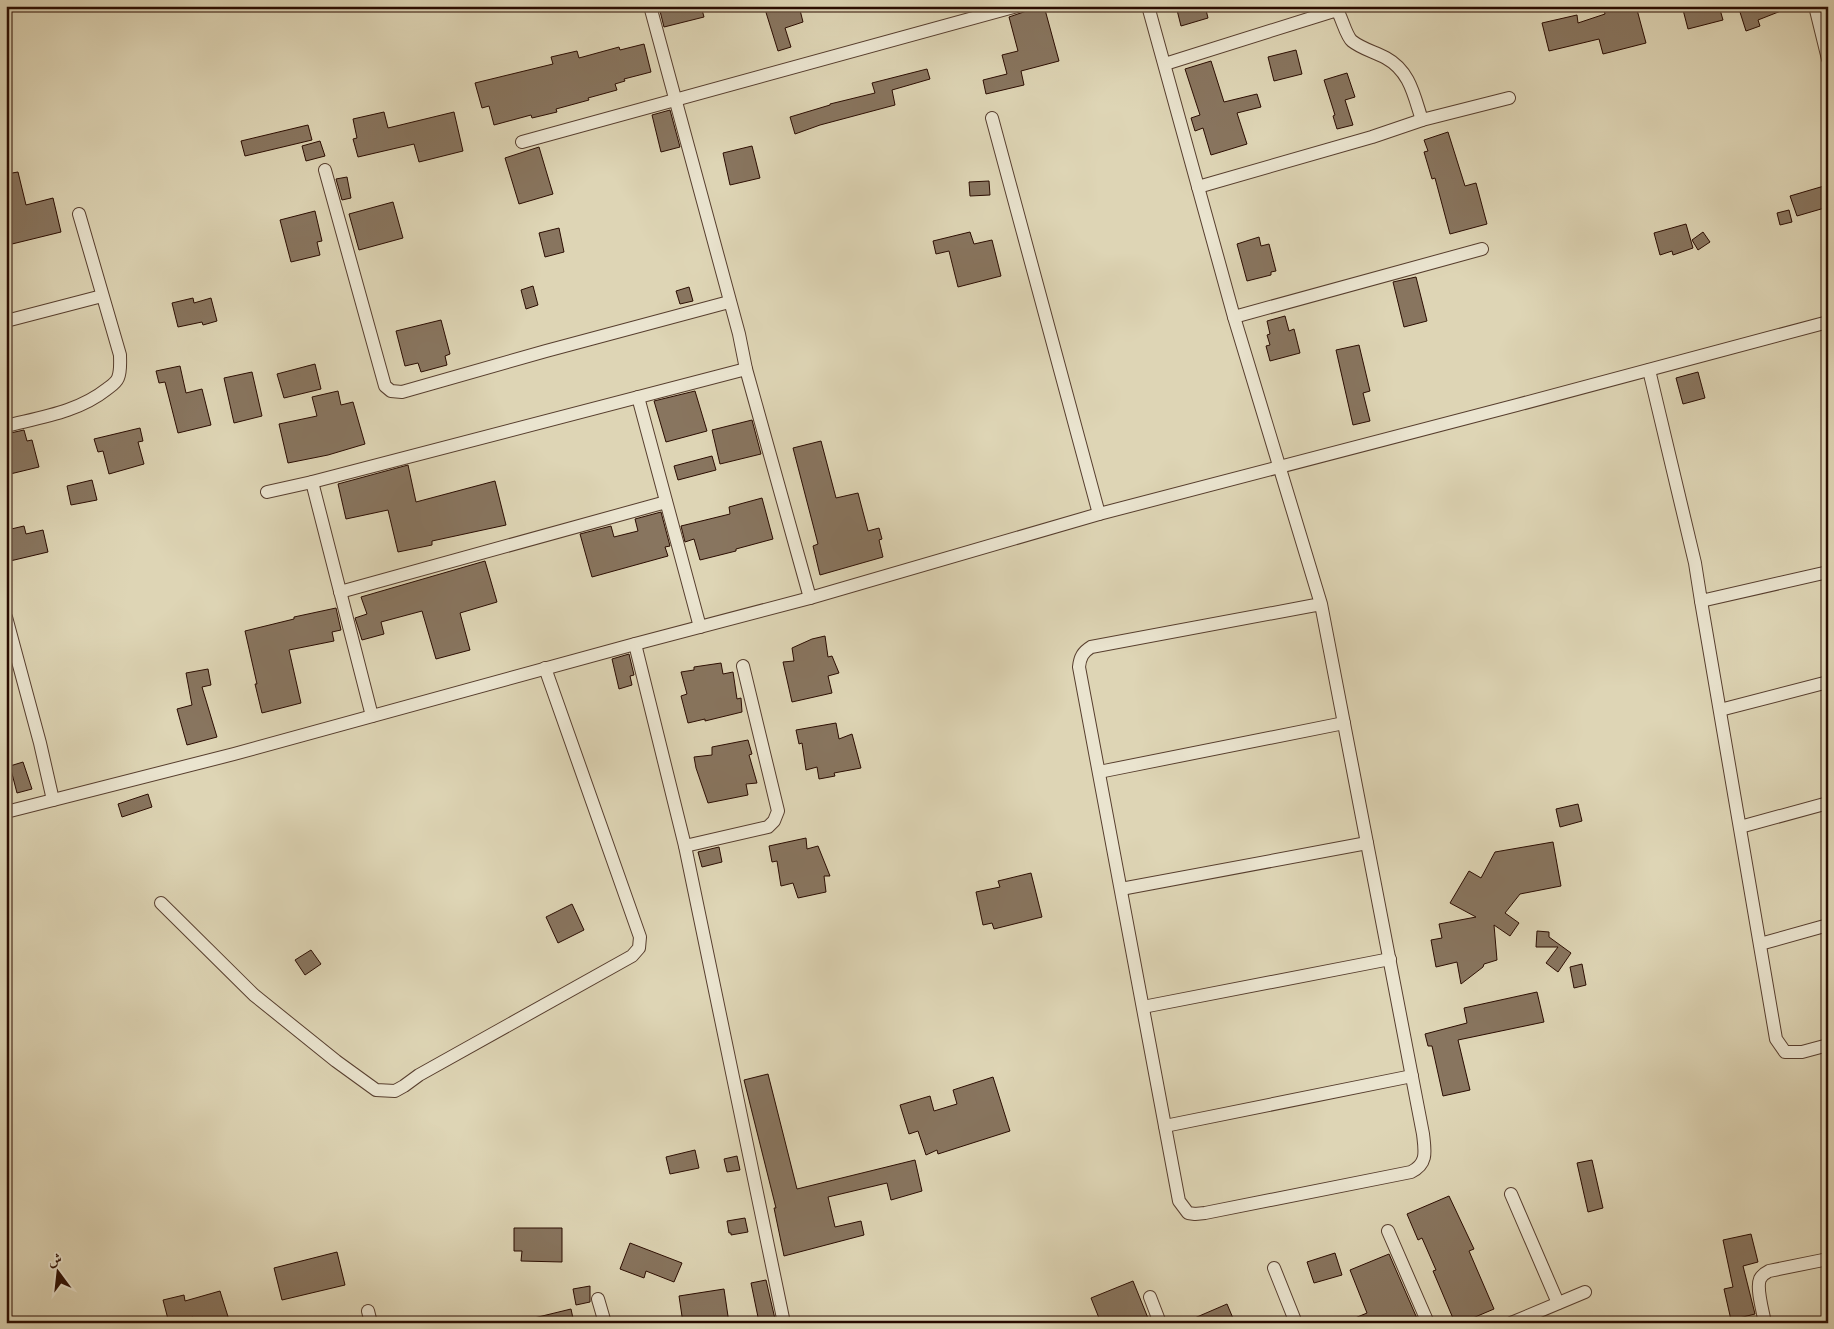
<svg xmlns="http://www.w3.org/2000/svg" width="1834" height="1329" font-family="'IM FELL Double Pica',Amiri,serif">
  <style>
    .building { fill: #88755f; stroke: #2a0c01 }
    .lines { fill: none; stroke-linecap: round; stroke-linejoin: round }
    .minor-casing { stroke: #573e2e; stroke-width: 14 }
    .minor { stroke: #eae4cf; stroke-width: 12 }
  </style>
  <rect width="100%" height="100%" fill="#ded5b5"/>
  <filter id="stains"><feTurbulence type="fractalNoise" baseFrequency=".004" numOctaves="4"/><feColorMatrix values="0 0 0 0 .2 0 0 0 0 .09 0 0 0 0 .02 0 0 0 .5 -.17"/></filter>
  <radialGradient id="worn" r=".72"><stop offset=".6" stop-color="#630" stop-opacity="0"/><stop offset="1" stop-color="#630" stop-opacity=".3"/></radialGradient>
  <!-- building -->
  <g class="building">
    <path d="M680 6H701L704 17 664 27 660 11Z"/>
    <path d="M764 6H799L803 22 785 28 791 47 778 51Z"/>
    <path d="M1041 6H1044L1059 61 1021 71 1024 85 986 94 983 80 1007 74 1002 55 1018 51 1009 17Z"/>
    <path d="M1176 6H1205L1208 18 1181 26Z"/>
    <path d="M1603 6H1636L1646 43 1603 54 1599 39 1549 51 1542 23 1577 15 1578 23 1605 14Z"/>
    <path d="M1682 6H1719L1723 20 1688 29Z"/>
    <path d="M1747 6H1791V7L1758 20 1760 26 1746 31 1739 9Z"/>
    <path d="M644 44 651 72 624 79 625 81 615 84 617 90 588 98 589 100 556 109 557 112 532 118 531 115 494 125 489 106 482 108 475 83 553 64 551 57 577 51 579 58 619 47 620 50Z"/>
    <path d="M1296 50 1302 74 1274 81 1268 57Z"/>
    <path d="M1211 61 1224 102 1257 94 1261 107 1237 113 1247 144 1211 155 1203 128 1195 131 1191 118 1200 115 1185 69Z"/>
    <path d="M927 69 930 79 892 90 895 105 820 125 795 134 790 117 830 105V104L875 93 872 83Z"/>
    <path d="M1347 73 1355 97 1345 100 1353 125 1337 129 1333 116 1335 115 1324 80Z"/>
    <path d="M670 110 680 147 661 152 652 115Z"/>
    <path d="M384 112 388 128 454 112 463 151 419 162 414 144 358 157 353 139 357 138 353 119Z"/>
    <path d="M308 125 312 140 245 156 241 141Z"/>
    <path d="M1448 132 1465 186 1476 183 1487 224 1450 234 1435 178 1432 179 1424 152 1428 151 1424 140Z"/>
    <path d="M320 141 325 156 306 161 302 146Z"/>
    <path d="M752 146 760 178 730 185 723 153Z"/>
    <path d="M539 147 553 194 519 204 505 158Z"/>
    <path d="M18 172 26 205 53 198 61 232 12 244 6 222V174Z"/>
    <path d="M347 177 351 198 342 200 336 179Z"/>
    <path d="M989 181 990 195 970 196 969 182Z"/>
    <path d="M1824 186 1828 199V207L1797 216 1790 196Z"/>
    <path d="M393 202 403 238 359 250 349 214Z"/>
    <path d="M1789 210 1792 222 1780 225 1777 213Z"/>
    <path d="M315 211 322 241 317 242 320 255 291 262 280 220Z"/>
    <path d="M1686 224 1693 248 1673 255 1672 251 1660 255 1654 233Z"/>
    <path d="M559 228 564 252 545 257 539 233Z"/>
    <path d="M970 232 974 244 992 240 1001 276 958 287 949 251 936 254 933 241Z"/>
    <path d="M1703 232 1710 242 1698 250 1692 240Z"/>
    <path d="M1259 237 1261 246 1269 244 1276 271 1271 272V275L1247 281 1237 244Z"/>
    <path d="M1416 277 1427 321 1404 327 1393 282Z"/>
    <path d="M533 286 538 305 526 309 521 290Z"/>
    <path d="M689 287 693 301 680 304 676 291Z"/>
    <path d="M193 298 194 303 211 298 217 321 203 325 202 322 178 327 172 303Z"/>
    <path d="M1285 316 1289 331 1294 329 1300 353 1270 361 1266 346 1270 345 1267 335 1270 334 1267 321Z"/>
    <path d="M441 320 450 354 445 356 447 365 421 372 418 363 405 366 396 331Z"/>
    <path d="M1359 345 1370 391 1363 393 1370 421 1353 425 1336 350Z"/>
    <path d="M315 364 321 389 284 398 277 374Z"/>
    <path d="M180 366 186 393 202 389 211 425 178 433 165 382 159 383 156 371Z"/>
    <path d="M252 372 262 416 234 423 224 378Z"/>
    <path d="M1698 372 1705 398 1683 404 1676 378Z"/>
    <path d="M338 391 341 405 353 402 365 444 328 455 288 463 279 424 317 416 312 397Z"/>
    <path d="M695 391 707 431 666 442 654 401Z"/>
    <path d="M752 420 761 454 720 464 712 430Z"/>
    <path d="M140 428 143 441 138 442 144 464 109 474 103 451 98 452 94 439Z"/>
    <path d="M24 430 27 441 32 440 39 467 6 475V434Z"/>
    <path d="M821 441 836 498 858 493 868 531 879 528 882 539 879 540 883 557 820 575 813 546 818 544 793 448Z"/>
    <path d="M712 456 716 470 678 480 674 466Z"/>
    <path d="M408 465 416 502 495 481 506 525 432 541V545L398 552 388 510 346 519 338 484Z"/>
    <path d="M92 480 97 500 71 505 67 486Z"/>
    <path d="M762 498 773 539 736 549V551L700 560 694 539 685 542 681 526 730 514 729 507Z"/>
    <path d="M661 512 670 546 665 547 668 556 592 577 580 534 611 526 614 537 638 531 635 519Z"/>
    <path d="M24 526 26 534 43 530 48 552 10 561 6 545 11 544 7 530Z"/>
    <path d="M485 561 497 602 460 613 470 650 436 659 422 611 381 622 384 634 362 640 355 618 367 614 361 597Z"/>
    <path d="M336 608 341 630 332 632 334 641 289 650 301 703 262 713 255 684H257L245 631 294 619V617Z"/>
    <path d="M825 636 828 657 832 656 839 673 828 676 832 693 792 702 783 662 794 661 792 648 812 639Z"/>
    <path d="M629 654 634 675 630 676 632 685 619 689 612 659Z"/>
    <path d="M721 663 723 674 733 672 737 699 741 698 742 712 705 721V719L688 723 681 696 687 694 681 672 694 670V667Z"/>
    <path d="M208 669 211 685 202 687 217 737 187 745 177 709 192 705 186 673Z"/>
    <path d="M836 723 839 739 852 734 861 768 834 773 835 776 819 779 817 767 806 770 802 743 799 744 796 730Z"/>
    <path d="M748 740 752 754 749 755 757 783 746 784 748 795 708 803 696 768 694 757 712 755V747Z"/>
    <path d="M23 762 32 789 17 793 10 766Z"/>
    <path d="M148 794 152 807 122 817 118 804Z"/>
    <path d="M1578 804 1582 821 1560 827 1556 809Z"/>
    <path d="M806 838 807 849 818 846 830 876H824L826 892 798 898 793 883 781 886 777 861 772 862 769 846Z"/>
    <path d="M1553 842 1561 886 1520 894 1505 913 1519 923 1510 936 1494 925 1497 960 1484 964 1483 967 1461 984 1457 962 1436 967 1431 940 1442 938 1439 924 1476 917 1450 903 1469 871 1481 878 1495 852Z"/>
    <path d="M719 847 722 862 702 867 698 852Z"/>
    <path d="M1031 873 1042 917 994 929 992 923 983 925 976 892 1000 887 998 881Z"/>
    <path d="M572 904 584 930 558 943 546 917Z"/>
    <path d="M1537 931 1549 932V937L1571 953 1558 972 1546 963 1558 947H1536Z"/>
    <path d="M311 950 321 964 305 975 295 960Z"/>
    <path d="M1582 964 1586 985 1574 988 1570 967Z"/>
    <path d="M1537 992 1544 1022 1458 1040 1470 1090 1443 1096 1432 1046H1428L1425 1034 1467 1023 1464 1008Z"/>
    <path d="M768 1074 797 1189 915 1160 922 1191 891 1200 887 1183 828 1197 835 1227 861 1221 864 1235 784 1256 774 1208H776L744 1080Z"/>
    <path d="M993 1077 1010 1131 938 1154 937 1150 926 1155 918 1131 909 1134 900 1105 930 1096 934 1111 957 1104 953 1090Z"/>
    <path d="M695 1150 699 1168 670 1174 666 1157Z"/>
    <path d="M737 1156 740 1170 727 1172 724 1159Z"/>
    <path d="M1592 1160 1603 1208 1588 1212 1577 1163Z"/>
    <path d="M1449 1196 1474 1249 1469 1251 1494 1309 1461 1323H1455L1433 1271 1436 1270 1422 1238 1418 1240 1407 1214Z"/>
    <path d="M745 1218 748 1232 731 1235V1233H729L727 1221Z"/>
    <path d="M514 1228H562V1262L521 1261 522 1251H514Z"/>
    <path d="M1751 1234 1758 1262 1743 1266 1755 1314 1731 1320 1724 1289 1733 1287 1723 1240Z"/>
    <path d="M630 1243 682 1263 674 1282 646 1271 644 1278 620 1269Z"/>
    <path d="M337 1252 345 1285 282 1300 274 1268Z"/>
    <path d="M1335 1253 1342 1275 1314 1283 1307 1262Z"/>
    <path d="M1389 1254 1419 1323H1343L1367 1313 1350 1270Z"/>
    <path d="M766 1280 775 1319 759 1322 751 1283Z"/>
    <path d="M1133 1281 1150 1323H1101L1091 1298Z"/>
    <path d="M590 1286V1302L576 1305 573 1289Z"/>
    <path d="M724 1289 729 1323H683L679 1296Z"/>
    <path d="M220 1291 230 1323H194L193 1317 169 1323 163 1300 184 1295 185 1301Z"/>
    <path d="M1227 1304 1235 1323H1183Z"/>
    <path d="M571 1309 574 1323H534V1318Z"/>
  </g>
  <g class="lines">
    <!-- minor casing -->
    <g class="minor-casing">
      <g id="minor">
        <path d="M650 6 739 334 746 369 810 598"/>
        <path d="M1148 6 1234 317 1321 604 1423 1134C1425 1151 1428 1164 1411 1172L1205 1213 1195 1214 1188 1213 1179 1201 1079 667C1080 657 1083 652 1091 647L1321 604"/>
        <path d="M1815 6 1828 59"/>
        <path d="M1165 64 1337 10C1342 18 1346 36 1352 41 1362 49 1375 52 1386 58 1410 71 1414 96 1422 120"/>
        <path d="M992 118 1099 514"/>
        <path d="M522 142 1017 6"/>
        <path d="M325 170 385 386 391 391 402 392 546 351 729 302"/>
        <path d="M1198 187 1372 137 1422 120 1509 98"/>
        <path d="M1234 317 1482 249"/>
        <path d="M6 321 102 296"/>
        <path d="M1649 370 1695 563 1701 601 1828 572"/>
        <path d="M638 397 700 627"/>
        <path d="M6 426C42 417 78 412 107 389 111 386 116 383 118 378 121 371 120 362 120 355L79 214"/>
        <path d="M312 482 372 716"/>
        <path d="M267 492 312 482 746 369"/>
        <path d="M340 592 666 502"/>
        <path d="M1701 601 1776 1039 1785 1052H1802L1828 1045"/>
        <path d="M6 617 40 743 53 800"/>
        <path d="M635 644 685 846 784 1323"/>
        <path d="M1720 710 1828 682"/>
        <path d="M1099 772 1344 723"/>
        <path d="M6 812 234 754 635 644 810 598 1099 514 1517 405 1828 322"/>
        <path d="M1740 827 1828 803"/>
        <path d="M685 846 768 827 774 821 778 811 743 666"/>
        <path d="M1121 889 1367 843"/>
        <path d="M161 903 254 995 336 1061 376 1090 395 1091 404 1086 419 1075 632 956 639 948 640 937 545 668"/>
        <path d="M1760 944 1828 925"/>
        <path d="M1143 1007 1390 959"/>
        <path d="M1165 1126 1412 1076"/>
        <path d="M1511 1194 1558 1303"/>
        <path d="M1388 1231 1428 1323"/>
        <path d="M1274 1268 1296 1323"/>
        <path d="M1150 1297 1160 1323"/>
        <path d="M598 1299 605 1323"/>
        <path d="M368 1311 371 1323"/>
        <path d="M1511 1323 1585 1292"/>
        <path d="M1765 1323C1763 1312 1756 1288 1760 1279 1762 1275 1765 1273 1769 1271L1828 1259"/>
      </g>
    </g>
    <!-- minor -->
    <use href="#minor" class="minor"/>
  </g>
  <!-- margin -->
  <rect width="1834" height="1329" fill="none" stroke="#ded5b5" stroke-width="25"/>
  <rect x="8" y="8" width="1819" height="1314" fill="none" stroke="#2a0c01" stroke-width="2.5"/>
  <rect x="12" y="12" width="1809" height="1304" fill="none" stroke="#2a0c01"/>
  <!-- north arrow -->
  <g transform="translate(58 1272) rotate(345)" stroke="#eae4cf" stroke-width="4" paint-order="stroke">
  <path d="M0-4L9 19L0 12L-9 19Z" fill="#2a0c01"/>
  <text y="-8" font-size="14" font-weight="bold" text-anchor="middle" fill="#2a0c01">ش</text>
  </g>
  <rect width="100%" height="100%" filter="url(#stains)"/>
  <rect width="100%" height="100%" fill="url(#worn)"/>
</svg>
